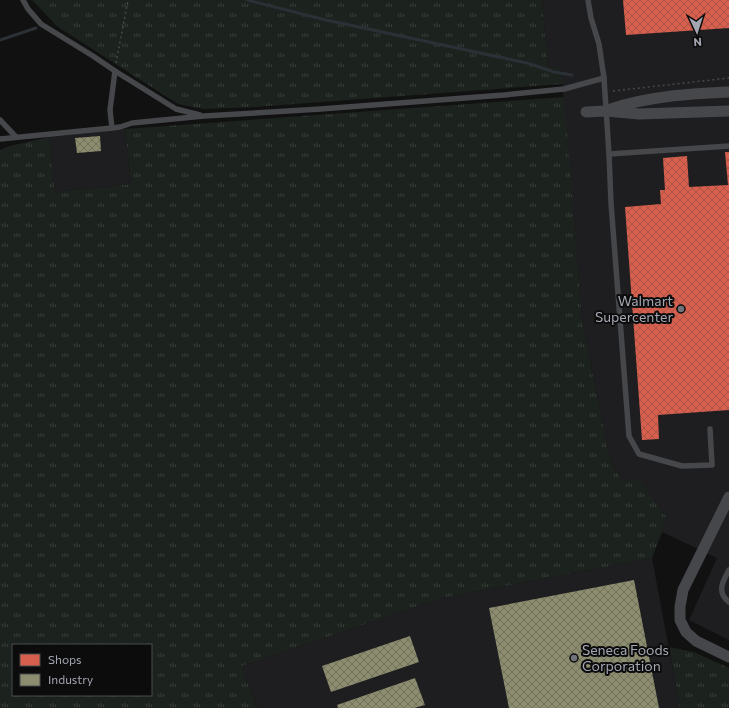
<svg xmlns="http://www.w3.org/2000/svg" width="729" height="708" font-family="Commissioner,sans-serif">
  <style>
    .built { fill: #1e1e20 }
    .grass { fill: url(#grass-tufts); fill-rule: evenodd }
    .shops { fill: url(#shops-cross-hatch) }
    .industry { fill: url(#industry-cross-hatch) }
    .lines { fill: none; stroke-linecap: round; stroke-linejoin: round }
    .stream { stroke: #2a3036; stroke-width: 3 }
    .path { stroke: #48494c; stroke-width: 1.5; stroke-dasharray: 2 3; stroke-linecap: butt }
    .service { stroke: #46474a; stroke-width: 5.5 }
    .minor { stroke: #46474a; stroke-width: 11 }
    .poi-dot { fill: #71727a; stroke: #0c0c0d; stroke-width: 1.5 }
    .labels { text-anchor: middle; stroke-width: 4; stroke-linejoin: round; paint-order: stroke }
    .poi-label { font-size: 14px; fill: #a4a7b2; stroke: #0c0c0d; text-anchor: end }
  </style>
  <defs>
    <pattern id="grass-tufts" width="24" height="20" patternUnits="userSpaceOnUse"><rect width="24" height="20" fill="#1c221d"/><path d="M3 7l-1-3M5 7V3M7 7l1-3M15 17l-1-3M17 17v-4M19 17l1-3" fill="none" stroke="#3a3f3b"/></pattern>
    <pattern id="shops-cross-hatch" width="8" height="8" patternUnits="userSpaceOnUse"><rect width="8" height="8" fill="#d6604d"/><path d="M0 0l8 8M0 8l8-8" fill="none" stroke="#ad5447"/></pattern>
    <pattern id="industry-cross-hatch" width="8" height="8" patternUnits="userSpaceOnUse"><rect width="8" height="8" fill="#8c8c6e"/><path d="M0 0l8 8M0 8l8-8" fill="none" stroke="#71715d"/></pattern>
  </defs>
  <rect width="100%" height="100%" fill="#111112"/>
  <!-- built -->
  <g class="built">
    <path d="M542 0H729V640L689 620 717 558 662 532 667 518 639 481H622L610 461 582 320 561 68 548 69Z"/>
    <path d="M125 129 131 184 55 192 49 137Z"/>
    <path d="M652 558 680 708H257L242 666 442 598Z"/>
  </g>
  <!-- grass -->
  <g class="grass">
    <path d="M32 0H542L548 68H561L563 84 254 107 204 109 178 104 58 27Z"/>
    <path d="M564 97 582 320 610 461 622 481 639 480 667 518 662 532 652 558 442 598 242 666 257 708H0V150L10 146 49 137 55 192 131 184 125 129ZM13 645H151V695H13Z"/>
    <path d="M669 647 694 652 729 668V708H680Z"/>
  </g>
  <!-- shops -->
  <g class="shops">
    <path d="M623 0H729V28L626 35Z"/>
    <path d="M725 152H729V410L658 415 659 439 642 440 625 207 661 204 660 190H665L663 158 687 156 689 187 728 185Z"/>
  </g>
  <!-- industry -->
  <g class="industry">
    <path d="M100 136 101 151 77 153 75 138Z"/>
    <path d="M634 580 659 708H509L489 608Z"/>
    <path d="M410 636 419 662 331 692 322 666Z"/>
    <path d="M415 678 425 705 414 708H338L337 705Z"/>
  </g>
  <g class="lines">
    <!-- stream -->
    <g class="stream">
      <path d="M247 0 326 20 527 63 554 72 572 75"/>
      <path d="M0 40 36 28"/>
    </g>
    <!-- path -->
    <g class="path">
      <path d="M116 63 128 0"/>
      <path d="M613 91 729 78"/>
    </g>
    <!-- service -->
    <g class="service">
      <path d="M23 0 28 9 41 24 93 56 115 71 176 109 200 115"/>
      <path d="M588 0 591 18 599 44 604 78 609 154 611 203 629 436 639 454 682 466 712 465 710 429"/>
      <path d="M0 120 16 137"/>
      <path d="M112 128 110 110 115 71"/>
      <path d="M0 139 112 128 120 127 132 123 204 116 321 109 504 95 564 89 604 78"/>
      <path d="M609 154 729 146"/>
      <path d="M729 570C723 581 716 592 729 602"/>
    </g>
    <!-- minor -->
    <g class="minor">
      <path d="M611 109C648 96 690 94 729 92"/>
      <path d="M586 112 606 111 639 114 729 111"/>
      <path d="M729 497 683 590 680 607V620L686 632 696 641 729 657"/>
    </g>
  </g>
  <!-- markers -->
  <g class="poi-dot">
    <circle cx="681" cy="309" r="4"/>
    <circle cx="574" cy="658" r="4"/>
  </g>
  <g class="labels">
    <!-- poi labels -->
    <g class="poi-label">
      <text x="673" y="306">Walmart<tspan x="673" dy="16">Supercenter</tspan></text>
      <text x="582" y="655" text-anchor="start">Seneca Foods<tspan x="582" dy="16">Corporation</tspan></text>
    </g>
  </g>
  <!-- legend -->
  <rect x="12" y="644" width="140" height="52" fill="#0c0c0d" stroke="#494a4f"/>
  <rect x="20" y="654" width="20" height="12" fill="#d6604d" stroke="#494a4f"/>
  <text x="48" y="664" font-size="12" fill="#a4a7b2">Shops</text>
  <rect x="20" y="674" width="20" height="12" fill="#8c8c6e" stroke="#494a4f"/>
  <text x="48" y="684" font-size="12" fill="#a4a7b2">Industry</text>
  <!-- north arrow -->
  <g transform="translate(697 32) rotate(176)" stroke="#0c0c0d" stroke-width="3" paint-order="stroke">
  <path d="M0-3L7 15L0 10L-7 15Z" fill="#a4a7b2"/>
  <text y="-6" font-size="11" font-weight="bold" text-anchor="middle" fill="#a4a7b2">N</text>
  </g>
</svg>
